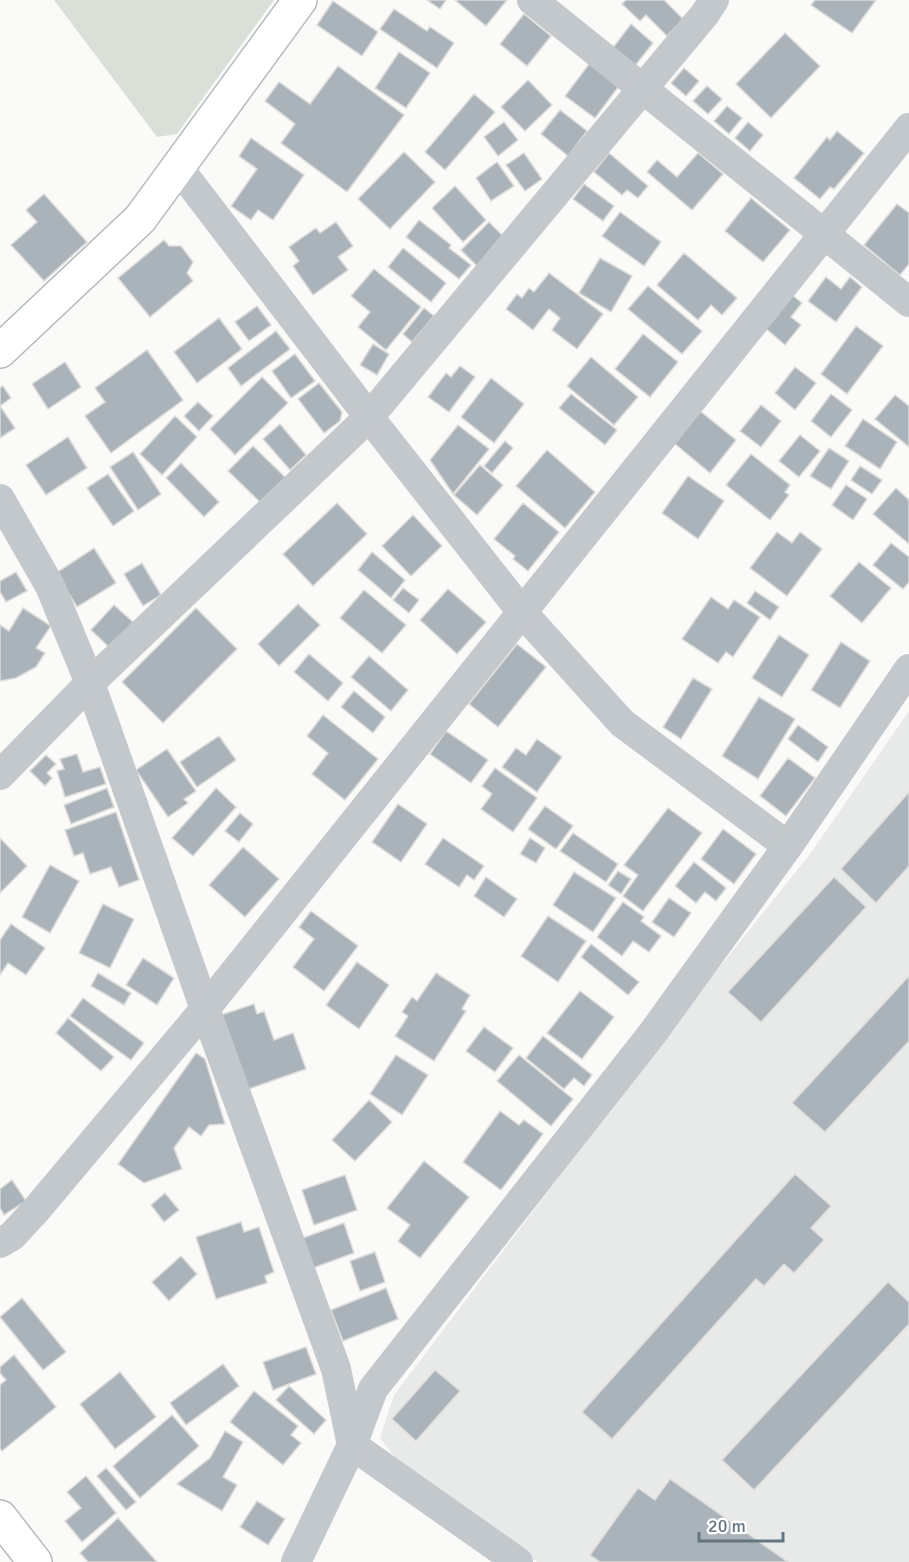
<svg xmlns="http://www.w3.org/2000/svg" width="909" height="1562" font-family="Signika,sans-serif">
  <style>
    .built { fill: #e8e9e9 }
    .green { fill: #dadfd7 }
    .building { fill: #aab3b9; stroke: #dcdcda; stroke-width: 1.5 }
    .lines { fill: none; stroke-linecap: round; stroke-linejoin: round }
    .secondary-casing { stroke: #b3babf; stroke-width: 36 }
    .highway-casing { stroke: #b4b9bd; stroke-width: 36 }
    .street { stroke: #c3c8cc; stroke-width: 30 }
    .secondary { stroke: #fff; stroke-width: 33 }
    .highway { stroke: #fff; stroke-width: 33 }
  </style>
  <rect width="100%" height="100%" fill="#fafaf8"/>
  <!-- built -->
  <path class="built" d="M909 711V1562H537L404 1469 380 1438 394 1395 686 1009 810 854Z"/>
  <!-- green -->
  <path class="green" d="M54 0H274L177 134 157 137Z"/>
  <!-- building -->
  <g class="building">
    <path d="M427 0H446L440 9Z"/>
    <path d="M455 0H507L486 26Z"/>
    <path d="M626 0H664L683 19 667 36 646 15 640 21 622 4Z"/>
    <path d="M815 0H876L852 33 811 5Z"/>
    <path d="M333 1 378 32 362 56 317 25Z"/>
    <path d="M394 9 427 31 430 27 454 43 437 68 380 29Z"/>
    <path d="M524 14 551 36 527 66 500 44Z"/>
    <path d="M631 24 653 43 634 67 612 49Z"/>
    <path d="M785 33 820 66 771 118 736 84Z"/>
    <path d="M399 52 430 73 406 108 375 88Z"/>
    <path d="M589 64 619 86 595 118 565 96Z"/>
    <path d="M338 66 404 115 347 192 281 143 295 124 265 101 279 82 310 104Z"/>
    <path d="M684 68 699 81 686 96 671 83Z"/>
    <path d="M528 80 552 105 525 131 501 107Z"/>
    <path d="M707 86 722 99 708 114 693 101Z"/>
    <path d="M474 94 495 112 445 170 425 152Z"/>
    <path d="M727 106 742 118 729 134 714 121Z"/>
    <path d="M560 110 587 131 568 156 541 134Z"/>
    <path d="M504 122 518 140 498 156 484 137Z"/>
    <path d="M748 122 763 135 750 151 735 138Z"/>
    <path d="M837 131 864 153 834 189 830 187 820 199 794 178 827 137 830 140Z"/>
    <path d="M251 138 304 175 273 220 258 210 251 220 231 206 257 169 239 156Z"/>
    <path d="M404 152 435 182 390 229 358 199Z"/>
    <path d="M524 153 542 179 525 191 506 165Z"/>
    <path d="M609 153 648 186 638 198 627 190 622 195 594 172Z"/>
    <path d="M698 153 723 174 692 210 647 172 657 160 677 177Z"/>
    <path d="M497 162 514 186 491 201 476 178Z"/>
    <path d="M584 184 614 206 603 221 573 199Z"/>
    <path d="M455 186 486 220 463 242 432 208Z"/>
    <path d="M44 194 87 242 44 281 11 245 37 222 26 210Z"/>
    <path d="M751 198 790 230 763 262 725 231Z"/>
    <path d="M897 204 909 213V264L900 275 864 245Z"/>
    <path d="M620 212 661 242 644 266 602 236Z"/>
    <path d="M419 220 451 245 449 248 471 265 459 279 406 237Z"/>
    <path d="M336 222 353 246 338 257 348 270 313 295 293 266 299 261 289 247 316 228 320 233Z"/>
    <path d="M489 222 505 238 477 266 461 250Z"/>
    <path d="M164 240 169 246H181L193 262 187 273 193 281 150 317 118 278Z"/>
    <path d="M403 248 446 283 431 302 388 267Z"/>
    <path d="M684 253 737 298 722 315 711 305 698 320 657 285Z"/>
    <path d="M600 258 632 276 611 312 579 293Z"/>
    <path d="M374 269 421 307 386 350 358 327 370 312 351 296Z"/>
    <path d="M549 273 603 314 577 349 552 330 560 318 549 309 533 330 506 309 517 294 522 298 529 288 534 292Z"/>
    <path d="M826 277 841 289 850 277 862 287 836 322 808 301Z"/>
    <path d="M648 286 702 331 682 354 628 309Z"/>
    <path d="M791 294 802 303 791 317 801 325 785 345 764 327Z"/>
    <path d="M257 306 271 325 249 341 235 322Z"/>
    <path d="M424 308 434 316 412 342 403 334Z"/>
    <path d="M219 318 242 349 197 383 174 352Z"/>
    <path d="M856 326 883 346 847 394 821 374Z"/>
    <path d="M276 331 290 349 241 386 228 368Z"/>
    <path d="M643 334 678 362 650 397 615 369Z"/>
    <path d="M373 344 389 354 377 375 360 365Z"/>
    <path d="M147 350 183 400 111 453 85 416 105 402 95 388Z"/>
    <path d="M295 354 315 381 291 398 272 371Z"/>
    <path d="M591 357 638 397 614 425 567 386Z"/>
    <path d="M65 362 81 387 48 409 32 384Z"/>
    <path d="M460 366 475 377 449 412 428 397 446 373 451 377Z"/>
    <path d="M795 367 816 383 795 410 775 393Z"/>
    <path d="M262 377 288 403 235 455 210 429Z"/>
    <path d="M491 378 524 404 494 443 461 417Z"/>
    <path d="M319 383 342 412 340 421 324 433 298 399Z"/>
    <path d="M3 386 11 398 0 406 15 428 0 438V388Z"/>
    <path d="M571 394 617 430 605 445 559 408Z"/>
    <path d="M831 394 852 410 831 437 811 421Z"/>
    <path d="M895 395 909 406V447L875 419Z"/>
    <path d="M198 402 213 416 199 431 184 416Z"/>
    <path d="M761 405 781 421 761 447 740 431Z"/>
    <path d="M700 411 736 440 710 473 674 443Z"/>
    <path d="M175 416 197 437 162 475 140 454Z"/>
    <path d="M863 419 897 442 880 469 845 446Z"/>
    <path d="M280 424 306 455 290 470 263 439Z"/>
    <path d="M458 425 489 449 453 494 430 460Z"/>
    <path d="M800 435 820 451 799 477 779 461Z"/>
    <path d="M68 437 87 468 46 495 26 465Z"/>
    <path d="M505 441 513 448 492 473 484 466Z"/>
    <path d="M253 446 286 478 261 503 228 471Z"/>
    <path d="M829 448 849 461 831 489 810 476Z"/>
    <path d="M547 450 595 492 565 528 516 486Z"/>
    <path d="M133 452 161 494 138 510 110 467Z"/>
    <path d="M751 454 790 485 785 492 789 495 770 520 726 485Z"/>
    <path d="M181 463 219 502 204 517 166 478Z"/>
    <path d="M480 465 503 485 477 515 454 495Z"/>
    <path d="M860 466 882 480 872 494 851 480Z"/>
    <path d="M108 474 134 511 113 526 87 488Z"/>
    <path d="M688 476 724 501 698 539 662 513Z"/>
    <path d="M846 485 867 499 853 520 832 505Z"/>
    <path d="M896 488 909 500V544L873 514Z"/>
    <path d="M337 503 367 534 313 586 283 554Z"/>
    <path d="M523 503 559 532 528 571 513 559 515 556 494 539Z"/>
    <path d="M413 515 442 546 411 576 382 546Z"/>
    <path d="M777 532 792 543 800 532 822 549 787 596 750 568Z"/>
    <path d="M891 543 909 557V582L903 589 873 565Z"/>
    <path d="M94 548 116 583 77 607 56 573Z"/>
    <path d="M372 552 405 580 391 598 358 570Z"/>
    <path d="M859 562 891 588 862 623 830 596Z"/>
    <path d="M142 563 161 595 143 606 124 574Z"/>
    <path d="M16 572 27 591 6 602 0 592V581Z"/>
    <path d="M403 588 419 600 409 613 393 600Z"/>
    <path d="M448 589 486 622 457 654 420 620Z"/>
    <path d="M364 590 406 625 382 653 340 618Z"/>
    <path d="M755 591 779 607 770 620 747 603Z"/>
    <path d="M711 597 728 609 734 600 760 617 733 657 726 652 718 663 682 639Z"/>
    <path d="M298 604 320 625 279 666 258 644Z"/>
    <path d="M114 605 133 622 110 648 91 630Z"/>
    <path d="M23 608 51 626 36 648 45 653 36 667 16 678 0 681V625L9 631Z"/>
    <path d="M196 608 237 649 163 723 122 682Z"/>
    <path d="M779 635 809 655 782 697 752 678Z"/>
    <path d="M841 642 870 661 840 708 811 690Z"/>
    <path d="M517 644 546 667 498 727 469 704Z"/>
    <path d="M309 654 343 683 328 701 294 672Z"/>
    <path d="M369 656 408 690 391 711 351 677Z"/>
    <path d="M693 678 712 689 681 739 663 727Z"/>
    <path d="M354 691 385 717 373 733 341 707Z"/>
    <path d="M759 697 795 719 758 779 722 756Z"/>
    <path d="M323 715 378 759 345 800 312 774 328 753 307 736Z"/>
    <path d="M798 725 828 747 818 762 788 739Z"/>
    <path d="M446 731 488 760 471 783 430 754Z"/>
    <path d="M219 736 236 760 197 787 180 762Z"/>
    <path d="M537 739 562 757 537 792 502 767 516 748 526 755Z"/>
    <path d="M167 749 196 791 184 799 188 803 168 817 136 770Z"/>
    <path d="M77 754 83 772 100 767 106 784 65 797 57 771 64 769 60 759Z"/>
    <path d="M46 755 56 764 47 773 52 778 45 786 30 771Z"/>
    <path d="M788 758 815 778 786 816 760 796Z"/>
    <path d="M495 768 537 798 513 832 481 809 492 794 482 786Z"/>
    <path d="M107 788 114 807 71 824 64 805Z"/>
    <path d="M216 788 236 807 193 856 172 838Z"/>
    <path d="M909 792V866L876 903 841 869Z"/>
    <path d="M398 804 427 824 401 862 372 842Z"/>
    <path d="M545 806 573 826 556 849 528 829Z"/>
    <path d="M668 808 702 833 643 911 623 896 638 875 624 865Z"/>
    <path d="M116 812 139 880 119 887 111 867 90 874 83 853 74 856 65 830Z"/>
    <path d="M240 813 253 824 239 842 225 831Z"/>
    <path d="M723 829 756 854 734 884 701 859Z"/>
    <path d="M573 833 618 864 606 882 560 851Z"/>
    <path d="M0 838 27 866 0 893Z"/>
    <path d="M443 838 484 866 474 880 467 875 459 887 425 864Z"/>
    <path d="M530 838 545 848 536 863 520 854Z"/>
    <path d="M243 847 279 879 245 917 209 885Z"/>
    <path d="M694 862 726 888 716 901 705 892 696 903 675 886Z"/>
    <path d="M50 865 79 881 50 933 22 917Z"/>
    <path d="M618 871 631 879 621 894 608 885Z"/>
    <path d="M574 872 616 898 593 932 553 905Z"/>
    <path d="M486 877 517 899 504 917 474 896Z"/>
    <path d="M834 877 866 907 761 1022 728 992Z"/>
    <path d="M669 898 691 913 674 937 652 922Z"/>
    <path d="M623 902 644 917 641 921 661 936 649 952 633 941 622 956 597 937Z"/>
    <path d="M103 904 134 919 110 968 79 953Z"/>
    <path d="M311 911 358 946 324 991 293 967 314 939 299 927Z"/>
    <path d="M548 916 586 941 558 982 521 956Z"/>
    <path d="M11 924 45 948 26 975 8 963 0 975V940Z"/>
    <path d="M591 944 639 982 628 995 581 957Z"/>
    <path d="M143 958 174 978 157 1005 126 985Z"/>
    <path d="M357 962 389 985 359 1029 326 1005Z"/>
    <path d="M98 973 131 993 124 1005 91 986Z"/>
    <path d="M436 973 470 995 462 1009 466 1011 434 1061 395 1036 408 1016 402 1012 412 997 417 1001Z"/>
    <path d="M909 976V1041L825 1132 792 1103Z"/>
    <path d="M580 991 614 1017 582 1059 547 1033Z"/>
    <path d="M83 998 144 1043 131 1060 70 1016Z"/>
    <path d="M254 1004 257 1014 264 1011 274 1040 293 1033 306 1069 240 1092 215 1017Z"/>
    <path d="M68 1018 114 1057 101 1071 56 1033Z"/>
    <path d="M484 1027 513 1048 495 1072 466 1051Z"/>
    <path d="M543 1036 592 1075 584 1086 574 1078 564 1089 526 1058Z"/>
    <path d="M196 1053 205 1059 225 1124 209 1125 201 1136 189 1127 174 1148 182 1169 144 1183 118 1164Z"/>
    <path d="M396 1055 428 1075 402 1115 370 1094Z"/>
    <path d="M519 1055 573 1099 551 1126 497 1081Z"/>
    <path d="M369 1100 392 1122 355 1161 332 1140Z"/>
    <path d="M500 1111 519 1125 524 1120 543 1134 501 1190 463 1162Z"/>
    <path d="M424 1161 469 1197 420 1258 398 1241 410 1225 387 1208Z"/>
    <path d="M795 1174 831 1206 811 1228 824 1240 794 1273 784 1264 764 1286 756 1279 612 1439 582 1412Z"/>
    <path d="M345 1175 357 1210 314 1225 302 1190Z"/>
    <path d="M12 1180 26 1201 4 1215 0 1208V1189Z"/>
    <path d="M165 1193 179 1210 164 1222 151 1205Z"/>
    <path d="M241 1222 244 1232 259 1227 274 1272 265 1276 267 1283 216 1299 196 1237Z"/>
    <path d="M344 1223 354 1253 310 1269 300 1239Z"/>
    <path d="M375 1252 385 1282 360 1291 350 1261Z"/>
    <path d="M181 1256 197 1274 169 1301 152 1282Z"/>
    <path d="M888 1282 909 1302V1324L754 1490 722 1460Z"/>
    <path d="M386 1288 398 1319 343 1341 331 1310Z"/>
    <path d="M22 1298 66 1352 43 1370 0 1317Z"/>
    <path d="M306 1347 316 1374 273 1390 263 1362Z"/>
    <path d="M14 1355 56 1407 2 1451 0 1448V1385L6 1380 0 1373V1367Z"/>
    <path d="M223 1364 239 1386 186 1425 170 1403Z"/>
    <path d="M435 1370 460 1391 416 1441 392 1419Z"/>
    <path d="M120 1372 156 1417 115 1449 80 1404Z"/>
    <path d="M289 1386 326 1420 314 1434 276 1400Z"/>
    <path d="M254 1391 298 1426 291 1435 301 1443 283 1465 230 1422Z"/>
    <path d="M172 1415 199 1446 140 1498 113 1466Z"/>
    <path d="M225 1431 243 1442 223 1477 237 1485 222 1511 177 1484 210 1458Z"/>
    <path d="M106 1468 136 1502 126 1510 97 1476Z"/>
    <path d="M86 1476 116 1513 82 1542 65 1521 81 1508 67 1492Z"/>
    <path d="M670 1479 788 1562H600L590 1555 638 1488 655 1500Z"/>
    <path d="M257 1501 285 1519 268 1545 240 1527Z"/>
    <path d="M118 1518 157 1562H88L80 1553Z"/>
  </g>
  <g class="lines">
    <!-- secondary casing -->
    <g class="secondary-casing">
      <path id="secondary" d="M0 351 140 219 300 0"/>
    </g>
    <!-- highway casing -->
    <g class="highway-casing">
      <path id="highway" d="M0 1517 35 1562"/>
    </g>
    <!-- street -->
    <g class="street">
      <path d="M532 0 909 302"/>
      <path d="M177 166 369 417 522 612 622 723 788 846"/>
      <path d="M0 499 50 586 90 683 205 1009 336 1369 352 1445 518 1562"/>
      <path d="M0 775 90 683 369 417 705 14 714 0"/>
      <path d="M0 1243 12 1236 36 1210 205 1009 909 128"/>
      <path d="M296 1562 352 1445 373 1389 652 1034 788 846 909 669"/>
    </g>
    <!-- secondary -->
    <use href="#secondary" class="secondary"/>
    <!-- highway -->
    <use href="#highway" class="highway"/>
  </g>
  <!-- scale -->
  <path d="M699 1532v9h84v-9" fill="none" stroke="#657683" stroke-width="3"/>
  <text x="708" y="1532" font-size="18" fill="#657683" stroke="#ffffff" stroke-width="4.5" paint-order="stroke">20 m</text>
</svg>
